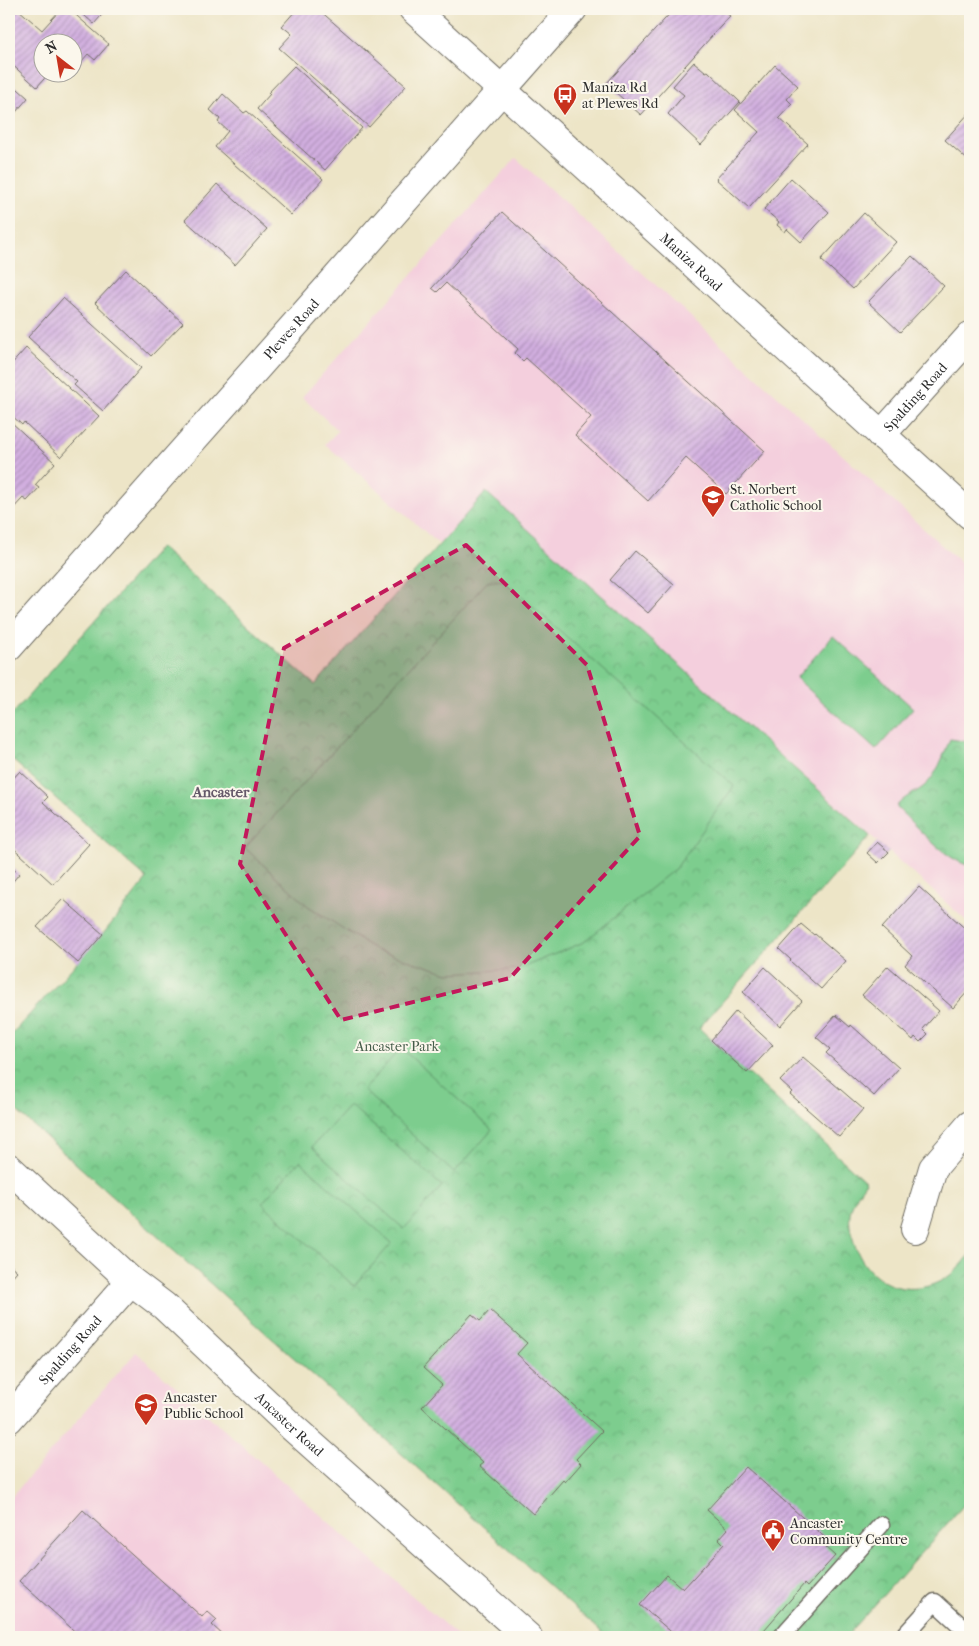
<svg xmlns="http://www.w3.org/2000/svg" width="979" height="1646" font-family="'IM FELL French Canon',serif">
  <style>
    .built { fill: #f4cfdd }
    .park { fill: url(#park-crowns); stroke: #547c5c }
    .pitch { fill: #7dcd8e; stroke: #547c5c }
    .building { fill: url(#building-hatch) }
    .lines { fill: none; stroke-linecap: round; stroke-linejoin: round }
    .lane-casing { stroke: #6f6c62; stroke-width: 19 }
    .street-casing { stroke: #6f6c62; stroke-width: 30 }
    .lane { stroke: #fff; stroke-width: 16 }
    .street { stroke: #fff; stroke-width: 28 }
    .marked { fill: #c2185b; fill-opacity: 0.2; stroke: #c2185b; stroke-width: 4; stroke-dasharray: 10 6; stroke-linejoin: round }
    .labels { text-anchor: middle; stroke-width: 4; stroke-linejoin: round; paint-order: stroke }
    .poi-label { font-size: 14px; fill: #2b2b2b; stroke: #fbf7ec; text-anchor: start }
    .street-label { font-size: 14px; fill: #2b2b2b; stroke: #fbf7ec }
    .park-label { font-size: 14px; fill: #445c49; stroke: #fbf7ec }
    .neighbourhood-label { font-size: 15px; font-weight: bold; fill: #65596a; stroke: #fbf7ec }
  </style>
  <defs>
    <pattern id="park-crowns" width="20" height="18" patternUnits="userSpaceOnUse" patternTransform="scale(1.25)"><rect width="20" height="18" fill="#7dcd8e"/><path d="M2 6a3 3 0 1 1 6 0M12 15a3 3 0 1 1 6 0" fill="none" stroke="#6cb07b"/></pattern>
    <pattern id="building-hatch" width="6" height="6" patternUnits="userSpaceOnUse" patternTransform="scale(1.25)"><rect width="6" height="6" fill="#d2afe0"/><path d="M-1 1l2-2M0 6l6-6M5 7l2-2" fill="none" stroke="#ab8fb6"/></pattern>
  </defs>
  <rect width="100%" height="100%" fill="#fbf7ec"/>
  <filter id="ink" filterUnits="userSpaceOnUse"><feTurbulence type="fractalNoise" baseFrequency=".02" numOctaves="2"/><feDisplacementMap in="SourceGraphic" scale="10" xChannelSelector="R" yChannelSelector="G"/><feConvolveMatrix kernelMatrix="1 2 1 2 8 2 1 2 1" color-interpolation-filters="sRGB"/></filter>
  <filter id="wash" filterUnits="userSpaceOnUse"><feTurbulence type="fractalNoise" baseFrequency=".0096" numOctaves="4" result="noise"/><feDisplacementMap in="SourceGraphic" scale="20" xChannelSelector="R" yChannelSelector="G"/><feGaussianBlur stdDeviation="1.12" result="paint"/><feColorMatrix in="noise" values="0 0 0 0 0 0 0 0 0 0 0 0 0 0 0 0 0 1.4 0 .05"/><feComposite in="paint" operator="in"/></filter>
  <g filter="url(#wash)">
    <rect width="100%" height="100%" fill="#ede5c7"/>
    <!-- built -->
    <g class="built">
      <path d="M516 158 970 571V924L486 493 439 544 325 444 338 431 302 397Z"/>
      <path d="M136 1352 459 1637H9V1500Z"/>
    </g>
    <!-- park -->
    <g class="park">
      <path d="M486 492 870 836 699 1028 866 1182C860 1190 854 1199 851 1209 848 1219 850 1230 853 1239 869 1300 937 1304 970 1254V1498L846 1637H607L9 1104V1037L103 934 147 879 9 757V718L160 547 315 685Z"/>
      <path d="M950 739 970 742V866C944 859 917 827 897 808V806C903 797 914 794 923 787 937 776 943 756 950 739Z"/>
    </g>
    <!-- pitch -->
    <g class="pitch">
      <path d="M503 580 734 786 677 867 584 942 519 969 448 973 376 950 308 906 245 848 487 582Z"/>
      <path d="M833 636 913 708 876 750 796 678Z"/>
      <path d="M401 1048 492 1130 454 1173 363 1090Z"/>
      <path d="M350 1105 442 1186 404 1229 312 1147Z"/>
      <path d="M300 1161 392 1243 354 1286 262 1203Z"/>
    </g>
    <g id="blocks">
      <!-- building -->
      <g class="building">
        <path d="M9 9H18L42 30 61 9H69L109 44 95 60 88 54 75 69 72 66V42H42V72H50L37 87 9 62Z"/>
        <path d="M77 9H107L94 24Z"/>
        <path d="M297 9H311L313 11 318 9 406 86 369 127 279 48 292 34 282 26Z"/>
        <path d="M674 9H721L730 16 641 115 606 84Z"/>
        <path d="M694 62 706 72 708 71 740 102 701 145 668 114 684 95 673 86Z"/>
        <path d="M775 65 798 86 787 99 792 104 779 118 808 144 749 208 716 179 759 132 735 110Z"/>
        <path d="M294 66 362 128 325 170 257 109 270 94 268 93Z"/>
        <path d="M9 81 28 98 9 120Z"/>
        <path d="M223 94 244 113 247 111 323 179 291 215 215 147 228 131 218 122 220 119 210 110Z"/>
        <path d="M970 112V162L945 140Z"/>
        <path d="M791 178 829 212 801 242 787 229 785 232 777 225 779 222 764 209Z"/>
        <path d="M217 184 267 229 235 265 185 220Z"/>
        <path d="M502 212 765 451 726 494 686 458 648 501 575 435 591 417 526 358 523 361 515 353 518 349 446 283 437 292 432 288Z"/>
        <path d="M864 213 896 242 853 289 821 260Z"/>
        <path d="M912 256 944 286 900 332 868 302Z"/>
        <path d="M126 270 183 323 151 356 95 303Z"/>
        <path d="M63 298 141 368 103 411 74 385 77 382 28 337Z"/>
        <path d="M26 348 99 416 61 457 24 422 22 425 9 413V367Z"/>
        <path d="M9 420 55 463 35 485 39 488 27 501 23 498 9 513Z"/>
        <path d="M635 551 674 584 648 613 610 580Z"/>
        <path d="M20 771 48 797 43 802 89 844 53 884 9 844V783Z"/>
        <path d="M877 842 889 852 878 863 867 853Z"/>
        <path d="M9 865 19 874 9 886Z"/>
        <path d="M919 887 970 933V989L953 1008 905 965 912 956 882 928Z"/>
        <path d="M63 899 103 934 78 963 37 927Z"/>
        <path d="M801 924 814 935 815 934 846 961 821 989 790 961 791 960 779 949Z"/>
        <path d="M888 966 939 1011 923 1029 928 1034 920 1042 915 1037 913 1040 862 995Z"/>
        <path d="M765 967 802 1001 780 1026 743 992Z"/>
        <path d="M736 1011 773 1045 747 1073 711 1040Z"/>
        <path d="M836 1015 850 1027 851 1025 899 1068 874 1096 826 1053 830 1049 816 1037Z"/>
        <path d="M803 1057 863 1109 839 1137 790 1094 792 1092 780 1081Z"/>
        <path d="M9 1264 17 1271 9 1280Z"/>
        <path d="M490 1310 527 1343 517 1354 602 1431 576 1459 581 1464 565 1482 563 1480 533 1514 479 1466 483 1463 422 1407 442 1385 423 1368 472 1314 480 1321Z"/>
        <path d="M746 1467 830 1542 825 1547 835 1556 807 1587 804 1584 758 1637H677L640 1605 667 1575 683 1589 724 1544 719 1539 728 1529 707 1510Z"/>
        <path d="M83 1510 202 1617 207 1611 217 1620 212 1625 225 1637H81L19 1581Z"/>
      </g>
    </g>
  </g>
  <g filter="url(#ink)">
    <use href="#blocks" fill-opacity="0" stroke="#6f6c62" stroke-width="1"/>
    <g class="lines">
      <!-- lane casing -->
      <g class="lane-casing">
        <g id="lane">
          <path d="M781 1637 881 1525"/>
          <path d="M903 1637 935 1602 970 1634"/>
        </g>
      </g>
      <!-- street casing -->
      <g class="street-casing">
        <g id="street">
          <path id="s1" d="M413 9 970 515"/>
          <path id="s2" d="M881 435 970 336"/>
          <path id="s3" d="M9 647 331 284 573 9"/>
          <path id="s4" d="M9 1168 131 1281 164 1306 292 1427 528 1637"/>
          <path d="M915 1229 933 1168 970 1125"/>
          <path id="s5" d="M9 1419 131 1281"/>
        </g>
      </g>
      <!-- lane -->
      <use href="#lane" class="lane"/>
      <!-- street -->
      <use href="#street" class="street"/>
    </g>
  </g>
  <!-- marked area -->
  <path class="marked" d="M466 545 587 665 640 836 510 978 341 1020 240 864 284 648Z"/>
  <!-- icons -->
  <defs>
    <g id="bus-pin" transform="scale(1.25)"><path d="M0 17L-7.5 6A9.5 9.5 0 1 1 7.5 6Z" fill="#c8321e" stroke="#fbf7ec"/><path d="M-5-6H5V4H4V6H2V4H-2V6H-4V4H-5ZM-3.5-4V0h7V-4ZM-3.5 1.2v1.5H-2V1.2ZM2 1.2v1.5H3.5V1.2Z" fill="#fff"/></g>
    <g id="school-pin" transform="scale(1.25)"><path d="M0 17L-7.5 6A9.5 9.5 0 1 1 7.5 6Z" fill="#c8321e" stroke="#fbf7ec"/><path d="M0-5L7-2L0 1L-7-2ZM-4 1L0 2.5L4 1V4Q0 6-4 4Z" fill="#fff"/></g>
    <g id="civic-pin" transform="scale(1.25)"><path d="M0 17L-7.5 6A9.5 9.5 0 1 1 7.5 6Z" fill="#c8321e" stroke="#fbf7ec"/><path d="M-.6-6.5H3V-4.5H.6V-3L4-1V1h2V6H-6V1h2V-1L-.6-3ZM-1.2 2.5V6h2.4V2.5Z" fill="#fff"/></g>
  </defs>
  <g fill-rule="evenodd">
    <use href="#bus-pin" x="565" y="95"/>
    <use href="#school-pin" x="713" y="497"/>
    <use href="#school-pin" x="146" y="1405"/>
    <use href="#civic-pin" x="773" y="1531"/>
  </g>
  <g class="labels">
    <!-- poi labels -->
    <g class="poi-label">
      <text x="582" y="92">Maniza Rd<tspan x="582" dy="16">at Plewes Rd</tspan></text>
      <text x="730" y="494">St. Norbert<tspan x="730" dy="16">Catholic School</tspan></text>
      <text x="164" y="1402">Ancaster<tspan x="164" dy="16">Public School</tspan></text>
      <text x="790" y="1528">Ancaster<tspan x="790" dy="16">Community Centre</tspan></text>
    </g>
    <!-- street labels -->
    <g class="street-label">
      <text dy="5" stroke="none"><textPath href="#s1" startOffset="376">Maniza Road</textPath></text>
      <text dy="5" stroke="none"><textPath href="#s3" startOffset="425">Plewes Road</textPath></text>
      <text dy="5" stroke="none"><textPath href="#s2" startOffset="51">Spalding Road</textPath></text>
      <text dy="5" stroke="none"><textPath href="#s5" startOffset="92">Spalding Road</textPath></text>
      <text dy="5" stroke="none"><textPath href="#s4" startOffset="380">Ancaster Road</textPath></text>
    </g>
    <!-- park labels -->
    <g class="park-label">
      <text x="397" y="1051">Ancaster Park</text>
    </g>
    <!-- neighbourhood labels -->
    <g class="neighbourhood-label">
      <text x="221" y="797">Ancaster</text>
    </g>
  </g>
  <!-- margin -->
  <rect width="979" height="1646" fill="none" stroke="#fbf7ec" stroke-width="30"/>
  <!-- north arrow -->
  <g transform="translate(58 58) rotate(329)"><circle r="24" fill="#fbf7ec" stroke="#a8a59f"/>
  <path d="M0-4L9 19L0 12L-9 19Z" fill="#c8321e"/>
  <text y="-8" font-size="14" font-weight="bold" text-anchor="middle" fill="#2b2b2b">N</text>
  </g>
</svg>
